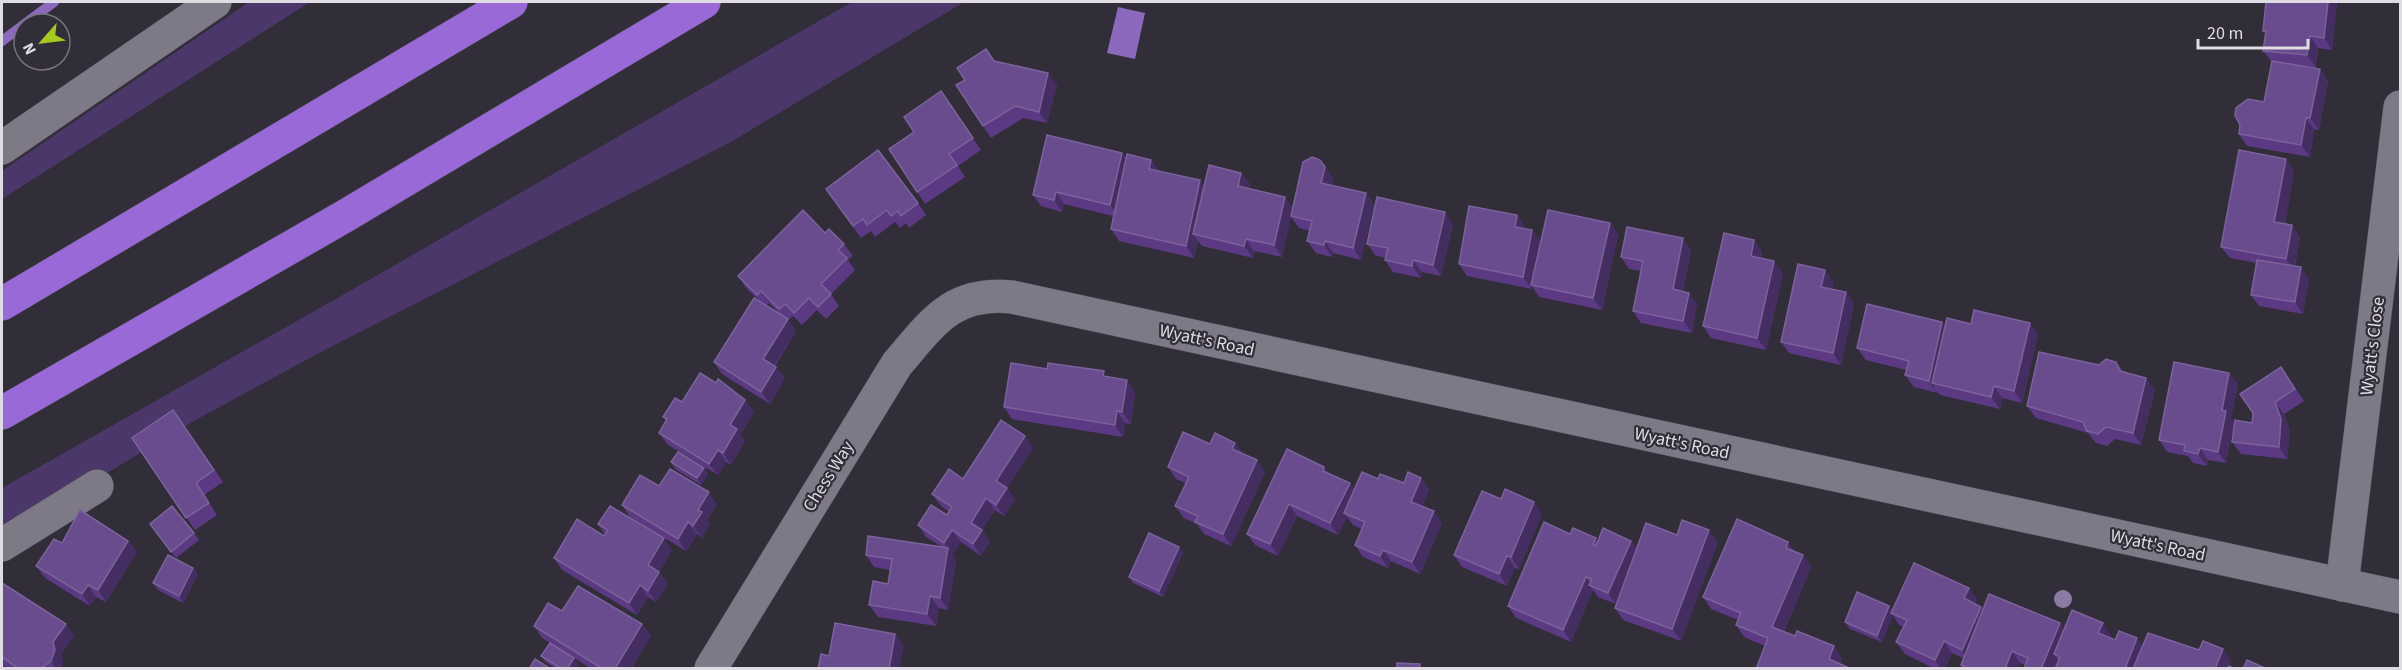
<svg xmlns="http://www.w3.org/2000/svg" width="2402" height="670" font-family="'Source Sans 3',sans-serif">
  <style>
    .green { fill: #4c376b }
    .water { fill: #8b69bc }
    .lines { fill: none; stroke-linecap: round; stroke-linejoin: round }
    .stream { stroke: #8b69bc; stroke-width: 10 }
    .minor-casing { stroke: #4c4953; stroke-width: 34 }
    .highway-casing { stroke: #4c4953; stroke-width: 34 }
    .minor { stroke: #7e7987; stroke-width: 33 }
    .highway { stroke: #996ad7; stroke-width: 33 }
    .tree { fill: #8a7ba5 }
    .wall { fill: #5b3a83; fill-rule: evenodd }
    .shaded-wall { fill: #442e61 }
    .building { fill: #694c8e; stroke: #7c629b; stroke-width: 1.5 }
    .labels { text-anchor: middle; stroke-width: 4.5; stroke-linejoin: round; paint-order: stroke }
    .street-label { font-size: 18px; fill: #dfdce4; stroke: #312d39 }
  </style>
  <rect width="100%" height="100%" fill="#312d39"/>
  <!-- green -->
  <g class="green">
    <path d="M249 2H310L2 199V171Z"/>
    <path d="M852 2H964L729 143 319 353 192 422 2 536V488L355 288Z"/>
  </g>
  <!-- water -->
  <path class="water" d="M1118 7 1145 13 1135 59 1107 53Z"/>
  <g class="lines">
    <!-- stream -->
    <path class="stream" d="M2 41 54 2"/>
    <!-- minor casing -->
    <g class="minor-casing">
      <g id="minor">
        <path d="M2 148 215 2"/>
        <path d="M2 545 97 486"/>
        <path d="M2342 585 2400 107"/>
        <path d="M711 668 897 364C933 322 952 291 1012 297L2400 597"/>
      </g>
    </g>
    <!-- highway casing -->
    <g class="highway-casing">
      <g id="highway">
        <path d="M2 304 511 2"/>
        <path d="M2 413 345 216 704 2"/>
      </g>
    </g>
    <!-- minor -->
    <use href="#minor" class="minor"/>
    <!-- highway -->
    <use href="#highway" class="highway"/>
  </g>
  <!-- trees -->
  <circle class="tree" cx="2063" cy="599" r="9"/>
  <!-- wall -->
  <g class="wall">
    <path d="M2337 2 2332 50 2318 48 2316 67 2299 66 2320 69 2328 81 2319 130 2314 129 2310 157 2247 146 2239 134 2264 102 2272 62 2263 51 2266 34 2263 31Z"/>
    <path d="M994 61 1057 85 1047 123 1023 118 991 138 983 126Z"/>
    <path d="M941 91 981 150 958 166 965 177 925 204 889 149 914 132Z"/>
    <path d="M1122 153 1126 158 1151 160 1159 171 1204 186 1241 173 1250 184 1249 188 1293 207 1325 167 1333 179 1332 185 1366 193 1374 205 1361 260 1333 253 1332 257 1316 253 1307 241 1310 231 1299 228 1291 217 1282 257 1254 251 1253 258 1202 246 1198 241 1194 258 1119 241 1111 229 1113 216 1064 204 1062 212 1041 206 1033 195Z"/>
    <path d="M2294 171 2285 224 2300 237 2295 266 2309 279 2303 314 2259 306 2251 295 2257 263 2230 258 2221 247Z"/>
    <path d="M826 189 918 203 926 215 909 228 906 223 900 228 895 222 875 237 871 231 861 238Z"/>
    <path d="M1517 215 1525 227V229L1532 230 1541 242 1610 223 1618 235 1602 310 1539 297 1532 286V289L1467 276 1459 264Z"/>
    <path d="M1453 224 1441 276 1422 272 1421 278 1393 272 1385 260V258L1375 255 1367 244Z"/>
    <path d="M825 233 844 244 853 256 848 260 855 270 831 294 839 306 826 319 817 310 802 325 793 316 788 320 796 331 775 366 785 378 770 404 722 374 714 362 761 302 746 288 738 276ZM769 303 781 315 766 306Z"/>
    <path d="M1754 240 1762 252 1761 258 1783 273 1766 350 1711 338 1703 326Z"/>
    <path d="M1691 250 1683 291 1697 304 1692 333 1641 323 1633 311 1641 271 1629 269 1621 257Z"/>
    <path d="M1833 282 1832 289 1846 292 1854 304 1841 365 1789 353 1781 342Z"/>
    <path d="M2030 323 2038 335 2022 403 2002 398 2000 409 1940 395 1937 391V393L1914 387 1905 375 1906 370 1866 360 1857 348 1945 326 1971 324Z"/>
    <path d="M2116 362 2123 371 2155 390 2141 445 2115 439 2107 446 2096 443 2088 433 2036 418 2027 406 2099 365Z"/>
    <path d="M2281 367 2304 401 2284 414 2290 431 2287 459 2241 454 2232 442 2252 423Z"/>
    <path d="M1047 369 1108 377 1135 392 1131 424 1125 423 1123 437 1012 419 1004 407Z"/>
    <path d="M2229 373 2238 385 2231 418 2234 423 2226 463 2208 460 2207 466 2193 463 2188 456 2167 452 2159 440Z"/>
    <path d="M682 402 754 412 740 435 745 441 731 465 726 462 718 475 668 445 659 433 666 421 663 417Z"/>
    <path d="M173 410 223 482 204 495 217 515 195 530 132 438Z"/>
    <path d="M1025 436 1033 448 1007 488 1015 499 1004 516 995 510 982 530 990 542 981 556 961 542 952 554 956 560 948 610 939 608 936 626 878 617 869 605 888 584 890 570 874 567 866 555 942 547 926 537 918 525 947 515 949 512 941 506 932 494 963 479Z"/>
    <path d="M1235 443 1243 454 1265 472 1231 546 1204 534 1197 524 1184 518 1175 506 1186 483 1176 479 1168 467 1210 444Z"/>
    <path d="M671 462 704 468 708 474 701 485 675 469Z"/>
    <path d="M1330 474 1354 490 1378 479 1404 483 1421 478 1429 490 1422 507 1442 523 1420 574 1391 561 1388 568 1363 557 1355 545 1362 529 1353 525 1347 517 1338 535 1297 516 1278 556 1255 545 1247 534Z"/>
    <path d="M659 486 717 504 707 520 710 524 702 538 697 534 686 551 630 517 622 505Z"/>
    <path d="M1501 499 1542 514 1519 569 1515 568 1507 586 1462 567 1454 555Z"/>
    <path d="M598 524 672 550 659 572 668 584 656 602 648 597 637 615 562 570 554 558 604 536 605 535Z"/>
    <path d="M154 530 194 533 199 540 176 558Z"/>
    <path d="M1570 534 1598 541H1631L1637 549 1677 535 1718 542 1681 641 1623 620 1615 608 1616 604 1598 597 1593 590 1571 642 1516 618 1508 606Z"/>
    <path d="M128 541 137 552 106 602 96 597 90 606 45 578 36 566 62 543Z"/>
    <path d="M1179 547 1183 553 1163 597 1133 583 1129 577Z"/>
    <path d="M1795 552 1803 555 1811 567 1784 632 1842 658 1840 664 1847 667 1848 669H1756L1765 646 1744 637 1736 625 1738 620 1711 609 1703 597Z"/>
    <path d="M193 568 198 574 183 603 158 590 153 583Z"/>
    <path d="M2 583 74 635 61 654 63 662 61 669H8L4 666 2 669Z"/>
    <path d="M1969 588 1977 600 1975 604 1981 607 1983 609 2064 629 2111 635 2110 638 2115 640 2231 661H2058V660L2025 665 2020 663 2018 669H1963L1961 665 1963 658 1952 653 1945 669H1935L1905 654 1896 642 1904 627 1899 625 1893 615 1882 642 1850 629 1845 622 1889 606 1892 610Z"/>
    <path d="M642 624 651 636 631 669H592L542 638 534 626Z"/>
    <path d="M541 656 578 664 575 669H556L546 662Z"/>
  </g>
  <!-- shaded-wall -->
  <g class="shaded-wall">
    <path d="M2328 2H2337L2332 50 2324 38Z"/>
    <path d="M2310 36 2318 48 2316 67 2307 55Z"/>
    <path d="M2320 69 2328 81 2319 130 2310 118Z"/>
    <path d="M1048 73 1057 85 1047 123 1039 112Z"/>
    <path d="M2306 118 2314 129 2310 157 2301 145Z"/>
    <path d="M1122 153 1131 165 1119 217 1110 205Z"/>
    <path d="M2286 159 2294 171 2283 234 2274 222Z"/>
    <path d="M1151 160 1159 172 1149 169Z"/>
    <path d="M1325 167 1333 179 1329 195 1321 183Z"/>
    <path d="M1241 173 1250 184 1246 198 1238 186Z"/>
    <path d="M1200 180 1209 192 1193 234 1198 241 1194 258 1186 246Z"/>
    <path d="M1056 192 1064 204 1062 212 1054 200Z"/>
    <path d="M1366 193 1374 205 1361 260 1353 248Z"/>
    <path d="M1285 197 1293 208 1282 257 1274 245Z"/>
    <path d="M1445 212 1453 224 1441 276 1433 265Z"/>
    <path d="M1517 215 1525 227 1523 238 1515 227Z"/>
    <path d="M1610 223 1618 235 1602 310 1593 298Z"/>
    <path d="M2292 225 2300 237 2294 270 2286 259Z"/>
    <path d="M1532 230 1541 242 1531 285 1532 286V289L1523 277Z"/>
    <path d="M1683 238 1691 250 1681 301 1673 289Z"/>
    <path d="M1246 239 1254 251 1253 258 1244 246Z"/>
    <path d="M1754 240 1762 252 1759 268 1751 256Z"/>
    <path d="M1325 241 1333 253 1332 257 1324 245Z"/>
    <path d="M1413 260 1422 272 1421 278 1412 266Z"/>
    <path d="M1774 261 1783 273 1766 350 1757 338Z"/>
    <path d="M2301 267 2309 279 2303 314 2295 302Z"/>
    <path d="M1825 270 1833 282 1829 299 1821 287Z"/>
    <path d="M1846 292 1854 304 1841 365 1833 353Z"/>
    <path d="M1689 293 1697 304 1692 333 1683 321Z"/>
    <path d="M788 319 796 331 771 370 763 359Z"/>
    <path d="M1942 322 1951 334 1932 383 1937 393 1929 381Z"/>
    <path d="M2030 323 2038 335 2022 403 2014 391Z"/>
    <path d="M776 367 785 378 770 404 761 392Z"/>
    <path d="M2229 373 2238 385 2231 418 2234 423 2226 463 2218 452 2222 410Z"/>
    <path d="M2146 378 2155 390 2141 445 2133 433Z"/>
    <path d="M1127 380 1135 392 1131 424 1122 412Z"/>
    <path d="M1994 386 2002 398 2000 409 1991 397Z"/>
    <path d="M745 400 754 412 740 435 745 441 731 465 723 453 730 425Z"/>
    <path d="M2275 402 2284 414 2290 431 2287 459 2279 447Z"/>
    <path d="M1117 411 1125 423 1123 437 1115 425Z"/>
    <path d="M1025 436 1033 448 1007 488 1015 499 1004 516 996 505V481Z"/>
    <path d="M1235 443 1243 454 1232 449Z"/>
    <path d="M2200 448 2208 460 2207 466 2198 454Z"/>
    <path d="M718 450 726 462 718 475 709 464Z"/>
    <path d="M1257 460 1265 472 1231 546 1223 534Z"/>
    <path d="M1324 467 1333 478 1323 471Z"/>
    <path d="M704 468 708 474 701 485 697 478Z"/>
    <path d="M1421 478 1429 490 1419 514 1411 502Z"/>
    <path d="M1350 483 1358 495 1344 513 1347 517 1338 535 1330 523Z"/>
    <path d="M709 492 717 504 707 520 710 524 702 538 693 526 698 510Z"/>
    <path d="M986 498 995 510 982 530 990 542 981 556 973 544 971 523Z"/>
    <path d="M1534 502 1542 514 1519 569 1511 557Z"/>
    <path d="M1289 504 1297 516 1278 556 1270 544Z"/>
    <path d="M1434 511 1442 523 1420 574 1412 562Z"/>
    <path d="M688 522 697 534 686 551 678 539Z"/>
    <path d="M952 530 961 542 953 555 944 543Z"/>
    <path d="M1709 530 1718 542 1681 641 1672 629Z"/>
    <path d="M664 538 672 550 659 572 668 584 656 602 648 591V565Z"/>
    <path d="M128 541 137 552 106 602 98 590Z"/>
    <path d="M1631 541 1639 552 1616 605 1608 593Z"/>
    <path d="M1788 542 1797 554 1786 548Z"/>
    <path d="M1179 547 1183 553 1163 597 1159 591Z"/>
    <path d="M948 548 956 560 948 610 940 598Z"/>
    <path d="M1383 550 1391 561 1388 568 1380 556Z"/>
    <path d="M1803 555 1811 567 1781 639 1772 627Z"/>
    <path d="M1507 556 1515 568 1507 586 1499 574Z"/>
    <path d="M193 568 198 574 183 603 179 596Z"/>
    <path d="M1586 577 1592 586 1589 585 1593 590 1571 642 1563 630Z"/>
    <path d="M88 585 96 597 90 606 82 594Z"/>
    <path d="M640 585 648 597 637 615 629 603Z"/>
    <path d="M1969 588 1977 600 1972 610 1964 598Z"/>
    <path d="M930 596 939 608 936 626 927 614Z"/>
    <path d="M1889 606 1894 612 1891 613 1893 615 1882 642 1877 636Z"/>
    <path d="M1981 607 1990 618 1970 662 1962 650Z"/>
    <path d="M2060 623 2068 635 2054 654 2058 660 2054 669H2041Z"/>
    <path d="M2103 623 2111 635 2107 645 2098 633Z"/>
    <path d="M66 624 74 635 61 654 63 662 61 669H56L51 661 53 642Z"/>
    <path d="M642 624 651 636 631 669H615Z"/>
    <path d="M895 634 904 646 899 669H889Z"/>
    <path d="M2137 638 2146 650 2138 669H2125Z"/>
    <path d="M1944 641 1952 653 1945 669H1941L1935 660Z"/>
    <path d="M1834 646 1842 658 1838 669 1829 659Z"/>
    <path d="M2223 649 2231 661 2228 669H2215Z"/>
    <path d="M2012 651 2020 663 2018 669H2005Z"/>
    <path d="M574 658 578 664 575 669H567Z"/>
  </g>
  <!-- building -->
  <g class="building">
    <path d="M2266 2H2328L2324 38 2310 36 2307 55 2263 51 2266 31H2263Z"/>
    <path d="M986 49 994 61 1048 73 1039 112 1015 106 983 126 956 85 965 80 957 68Z"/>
    <path d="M2272 61 2320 69 2310 118H2306L2301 145 2239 134 2240 125 2235 115 2236 108 2248 99 2264 102Z"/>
    <path d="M941 91 973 138 949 154 957 165 917 192 889 149 914 132 904 117Z"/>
    <path d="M1047 135 1122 153 1110 205 1056 192 1054 200 1033 195Z"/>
    <path d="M878 150 918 203 901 216 898 211 891 216 887 210 867 225 863 219 853 226 826 189Z"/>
    <path d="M2239 150 2286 159 2274 222 2292 225 2286 259 2221 247Z"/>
    <path d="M1127 154 1151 160 1149 169 1200 180 1186 246 1111 229Z"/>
    <path d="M1312 157 1320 160 1325 167 1321 183 1366 193 1353 248 1325 241 1324 245 1307 241 1312 221 1291 216 1303 162Z"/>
    <path d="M1209 165 1241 173 1238 186 1285 197 1274 245 1246 239 1244 246 1193 234Z"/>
    <path d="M1377 197 1445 212 1433 265 1413 260 1412 266 1385 260 1388 248 1367 244Z"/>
    <path d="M1469 206 1517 215 1515 227 1532 230 1523 277 1459 264Z"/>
    <path d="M803 210 825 233 829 229 844 244 838 250 847 258 821 284 831 294 818 307 809 298 794 313 785 304 779 309 761 291 757 295 738 276Z"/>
    <path d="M1548 210 1610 223 1593 298 1531 285Z"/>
    <path d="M1627 227 1683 238 1673 289 1689 293 1683 321 1633 311 1643 261 1621 257Z"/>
    <path d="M1724 233 1754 240 1751 256 1774 261 1757 338 1703 326Z"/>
    <path d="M2257 260 2301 267 2295 302 2251 295Z"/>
    <path d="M1798 264 1825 270 1821 287 1846 292 1833 353 1781 342Z"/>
    <path d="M754 298 788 319 763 359 776 367 761 392 714 362Z"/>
    <path d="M1867 304 1942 322 1929 381 1905 375 1909 361 1857 348Z"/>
    <path d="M1974 310 2030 323 2014 391 1994 386 1991 397 1932 383 1947 318 1971 324Z"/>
    <path d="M2039 352 2099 365 2106 359 2116 362 2120 371 2146 378 2133 433 2106 427 2098 434 2087 431 2083 422 2027 406Z"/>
    <path d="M2174 362 2229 373 2222 410 2226 411 2218 452 2200 448 2198 454 2184 451 2185 445 2159 440Z"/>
    <path d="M1011 363 1047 369 1048 363 1104 371 1103 376 1127 380 1122 412 1117 411 1115 425 1004 407Z"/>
    <path d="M2281 367 2295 389 2275 402 2281 419 2279 447 2232 442 2235 420 2252 423 2253 413 2240 394Z"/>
    <path d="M700 373 716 383 718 379 745 400 730 425 737 429 723 453 718 450 709 464 659 433 667 419 663 417 675 398 682 402Z"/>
    <path d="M173 410 214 470 196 483 209 503 186 518 132 438Z"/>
    <path d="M1001 420 1025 436 996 481 1007 488 996 505 986 498 971 523 982 530 973 544 952 530 944 543 918 525 931 505 947 515 952 507 932 494 949 469 963 479Z"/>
    <path d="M1183 432 1210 444 1215 433 1235 443 1232 449 1257 460 1223 534 1195 522 1198 516 1175 506 1189 477 1168 467Z"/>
    <path d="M1287 449 1324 467 1323 471 1350 483 1330 523 1289 504 1270 544 1247 534Z"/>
    <path d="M678 452 704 468 697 478 671 462Z"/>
    <path d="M670 469 709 492 698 510 702 512 693 526 688 522 678 539 622 505 640 475 659 486Z"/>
    <path d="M1362 472 1378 479 1380 474 1404 483 1408 472 1421 478 1411 502 1434 511 1412 562 1383 550 1380 556 1355 545 1365 522 1344 513Z"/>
    <path d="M1505 489 1534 502 1511 557 1507 556 1499 574 1454 555 1482 491 1501 499Z"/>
    <path d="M172 506 194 533 171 552 150 524Z"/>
    <path d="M610 506 664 538 648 565 659 572 648 591 640 585 629 603 554 558 577 519 604 536 608 530 598 524Z"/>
    <path d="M80 510 128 541 98 590 88 585 82 594 36 566 54 539 62 543Z"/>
    <path d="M1737 519 1788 542 1786 548 1803 555 1772 627 1795 636 1797 631 1834 646 1829 659 1847 667V669H1756L1768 638 1736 625 1741 613 1703 597Z"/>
    <path d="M1682 520 1709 530 1672 629 1615 608 1646 523 1677 535Z"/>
    <path d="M1544 522 1570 534 1573 528 1596 538 1593 544 1596 546 1603 528 1631 541 1608 593 1589 585 1592 579 1586 577 1563 630 1508 606Z"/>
    <path d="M1149 533 1179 547 1159 591 1129 577Z"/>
    <path d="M868 536 948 548 940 598 930 596 927 614 869 605 873 581 888 584 892 559 866 555Z"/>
    <path d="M168 555 193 568 179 596 153 583Z"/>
    <path d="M1914 563 1969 588 1964 598 1981 607 1962 650 1944 641 1935 660 1896 642 1907 620 1891 613Z"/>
    <path d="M2 583 66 624 53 642 55 650 51 661 40 669H19L2 657Z"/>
    <path d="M578 586 642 624 615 669H603L534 626 548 603 562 611Z"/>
    <path d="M1857 592 1889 606 1877 636 1845 622Z"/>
    <path d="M1989 594 2060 623 2041 669H2024L2028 658 2012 651 2005 669H1970L1961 665Z"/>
    <path d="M2072 610 2103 623 2098 633 2115 640 2119 631 2137 638 2125 669H2055L2060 657 2054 654Z"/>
    <path d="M835 623 895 634 889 669H818L821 654 829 656Z"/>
    <path d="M2148 633 2199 650 2203 641 2223 649 2215 669H2133Z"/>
    <path d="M550 643 574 658 567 669H562L541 656Z"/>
    <path d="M535 659 551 669H529Z"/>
    <path d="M2247 660 2267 669H2243Z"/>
    <path d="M1397 663 1420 664V669H1397Z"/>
    <path d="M2229 666 2235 669H2227Z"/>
  </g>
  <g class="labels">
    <!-- street labels -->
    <g class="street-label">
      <text transform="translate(1207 340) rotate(12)" y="6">Wyatt's Road</text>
      <text transform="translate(2372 346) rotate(-83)" y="6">Wyatt's Close</text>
      <text transform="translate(1682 443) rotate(12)" y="6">Wyatt's Road</text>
      <text transform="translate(828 476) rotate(-58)" y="6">Chess Way</text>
      <text transform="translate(2158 545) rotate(12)" y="6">Wyatt's Road</text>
    </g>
  </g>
  <!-- border -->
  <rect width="2402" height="670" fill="none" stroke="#dfdce4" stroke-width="6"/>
  <!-- north arrow -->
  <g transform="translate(42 42) rotate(242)"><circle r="28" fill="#312d39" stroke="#77737d" stroke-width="1.5"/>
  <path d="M0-4.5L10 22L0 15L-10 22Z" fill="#a6c821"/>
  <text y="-9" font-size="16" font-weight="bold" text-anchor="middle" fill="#dfdce4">N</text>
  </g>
  <!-- scale -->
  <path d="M2198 39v9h110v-9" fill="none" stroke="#dfdce4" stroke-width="3"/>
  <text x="2207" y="39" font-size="18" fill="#dfdce4" stroke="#312d39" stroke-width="4.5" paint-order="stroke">20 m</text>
</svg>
